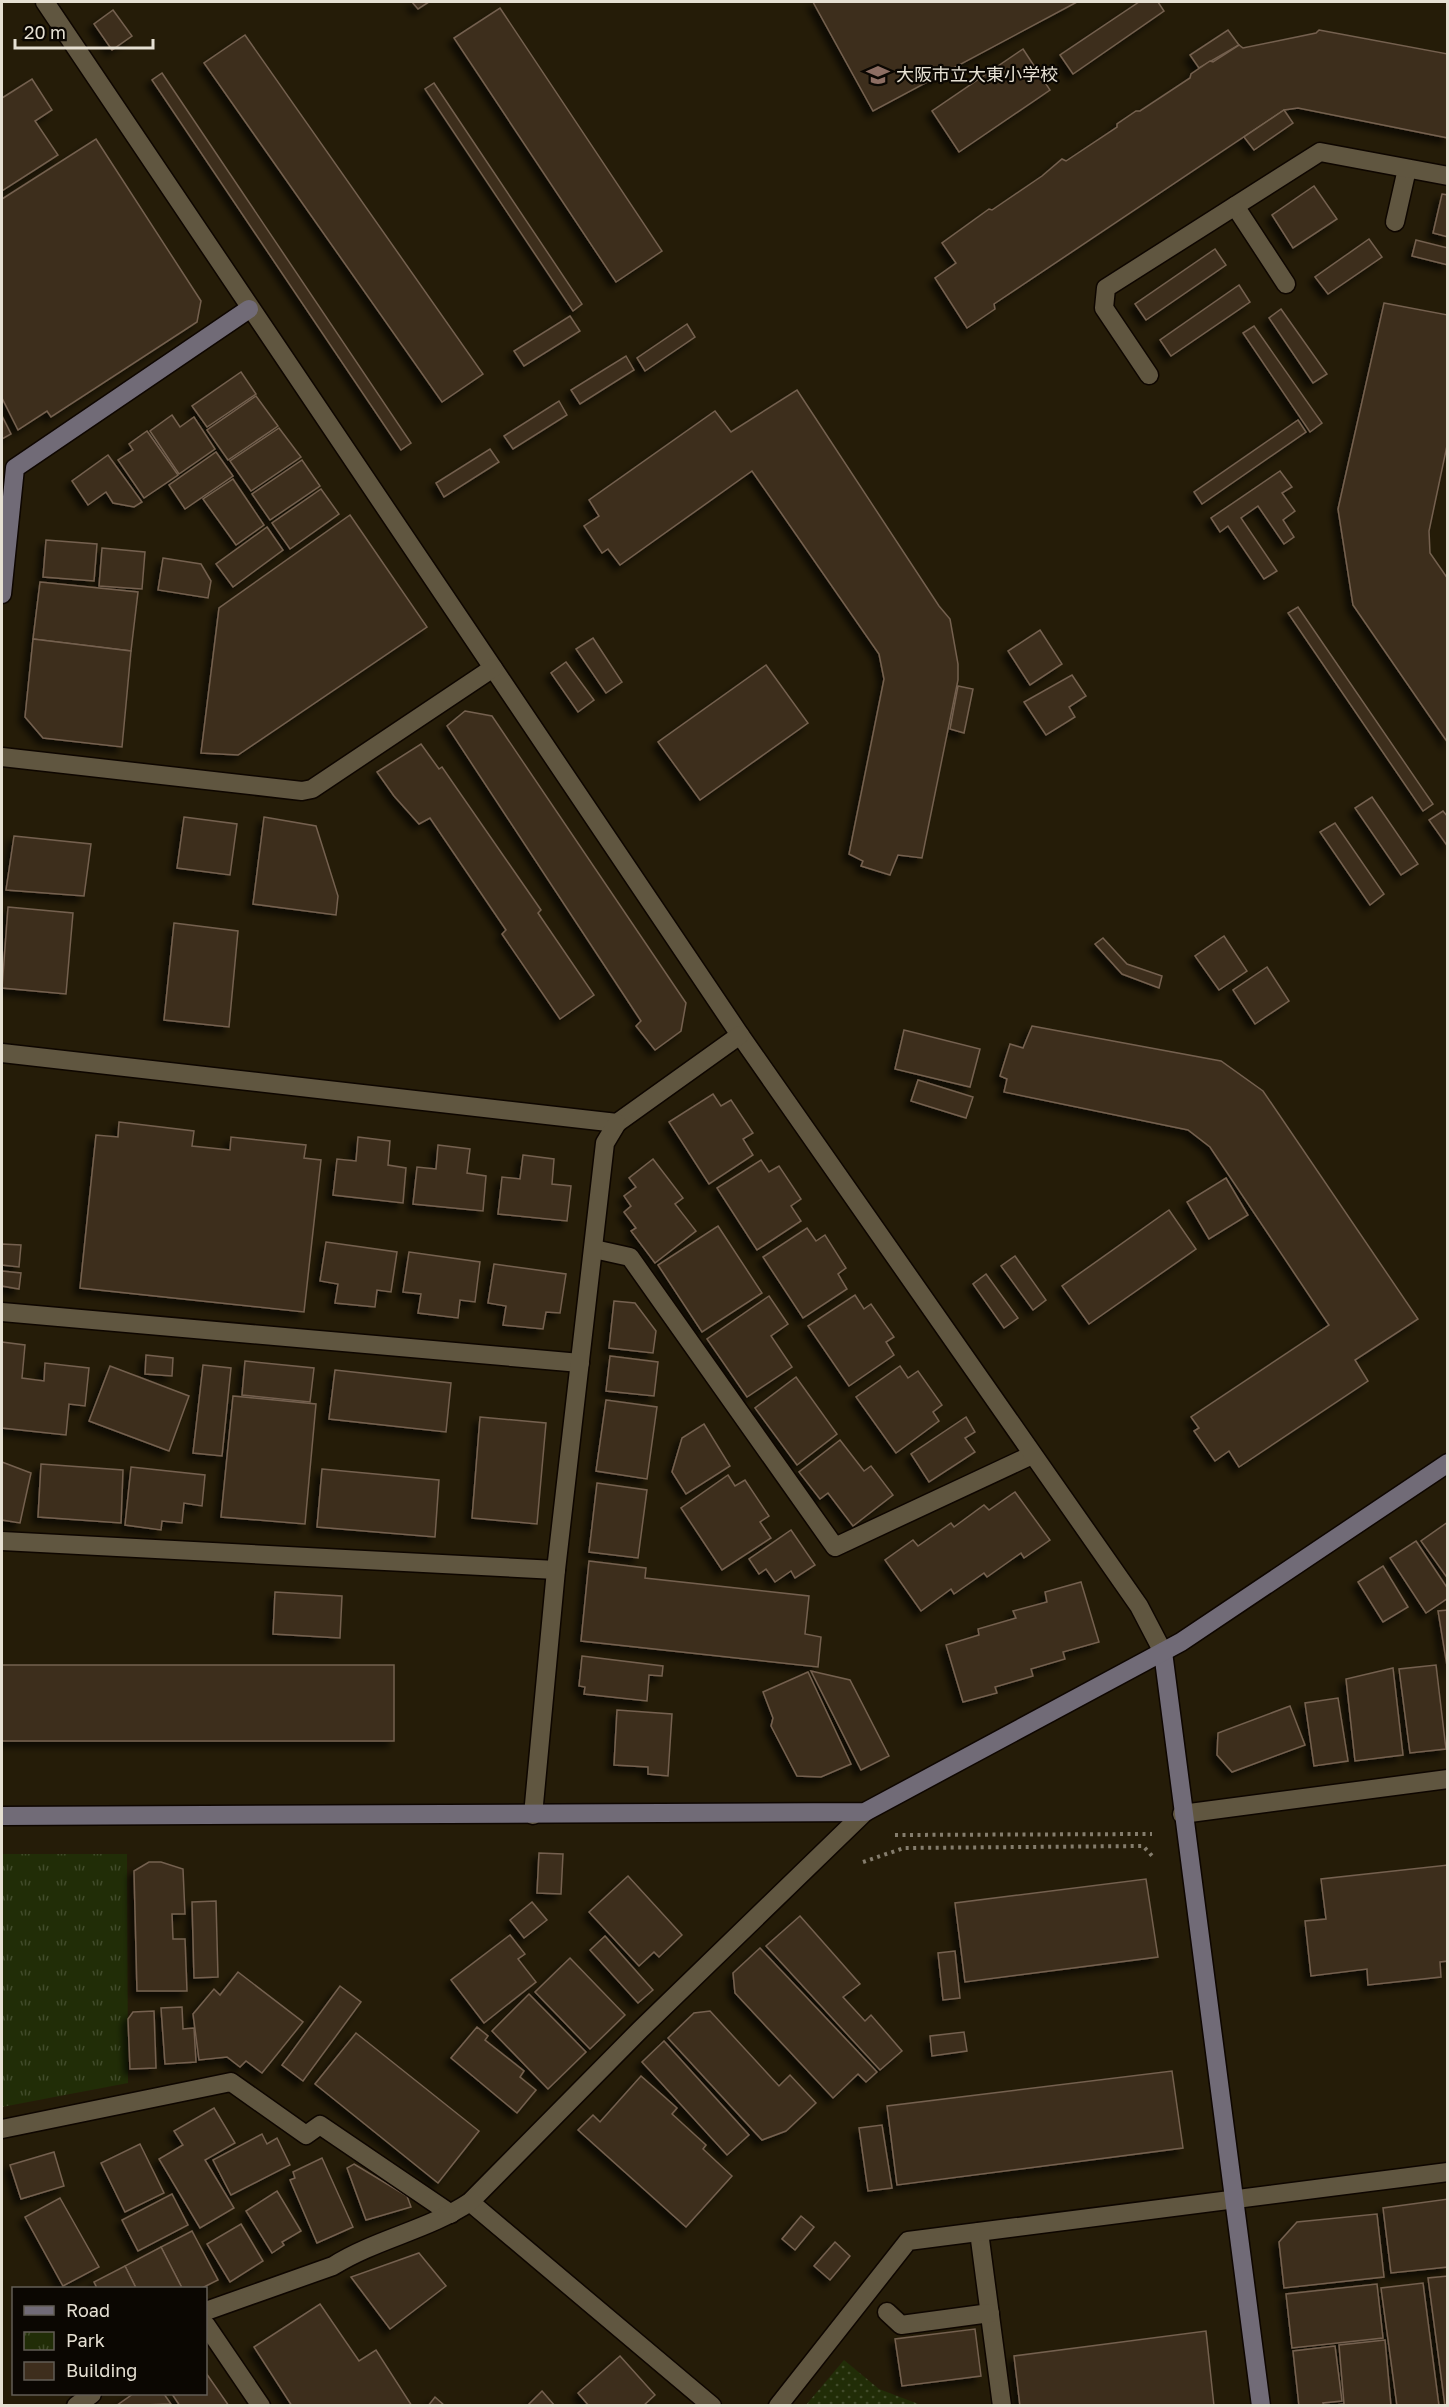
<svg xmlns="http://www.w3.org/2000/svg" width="1449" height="2407" font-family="'Golos Text','Noto Sans JP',sans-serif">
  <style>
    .grass { fill: url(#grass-dots) }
    .park { fill: url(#park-tufts) }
    .building { fill: #3e2e1d; stroke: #74614f; stroke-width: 1.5; filter: url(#shadow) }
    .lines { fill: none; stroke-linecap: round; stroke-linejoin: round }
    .lane-casing { stroke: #0e0600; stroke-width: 21 }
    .street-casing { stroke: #0e0600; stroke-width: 21 }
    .secondary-casing { stroke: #0e0600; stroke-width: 21 }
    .path { stroke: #857d6d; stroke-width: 4; stroke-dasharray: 3 4.5; stroke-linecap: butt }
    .lane { stroke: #605640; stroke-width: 18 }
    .street { stroke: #605640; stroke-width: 18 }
    .secondary { stroke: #716b77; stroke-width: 18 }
    .labels { text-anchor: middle; stroke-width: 4.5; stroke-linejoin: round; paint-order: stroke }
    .poi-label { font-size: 18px; fill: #e6e0d3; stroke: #0b0702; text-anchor: start }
  </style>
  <defs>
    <pattern id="grass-dots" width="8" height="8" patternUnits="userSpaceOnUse" patternTransform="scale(1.5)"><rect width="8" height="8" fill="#212d07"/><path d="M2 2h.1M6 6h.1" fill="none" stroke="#414b2a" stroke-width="1.8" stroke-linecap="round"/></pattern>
    <pattern id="park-tufts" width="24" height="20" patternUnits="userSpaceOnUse" patternTransform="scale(1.5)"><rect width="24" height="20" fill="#212d07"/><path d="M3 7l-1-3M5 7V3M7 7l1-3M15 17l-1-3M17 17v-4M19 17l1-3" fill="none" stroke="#414b2a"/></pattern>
    <filter id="shadow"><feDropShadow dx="-5.5" dy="5.5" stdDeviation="3" flood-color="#0009"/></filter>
  </defs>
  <rect width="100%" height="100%" fill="#251c08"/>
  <!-- grass -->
  <path class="grass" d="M844 2360 879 2389 921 2405H806Z"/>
  <!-- park -->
  <path class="park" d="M2 1854H127L128 2083 2 2107Z"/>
  <!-- building -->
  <g class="building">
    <path d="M412 2H429L418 9Z"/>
    <path d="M813 2H1077L873 111Z"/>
    <path d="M1139 2H1158L1164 11 1073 74 1060 55Z"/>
    <path d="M500 8 662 251 616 282 454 38Z"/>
    <path d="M113 10 132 36 112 50 94 24Z"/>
    <path d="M1228 30 1239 45 1199 68 1190 55Z"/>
    <path d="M1319 30 1448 54V138L1298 108 1284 110 994 304 995 309 967 328 935 278 956 263 942 243 989 209 992 210 1042 176 1062 159 1066 161 1117 127V124L1136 111H1140L1190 78 1191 74 1210 61 1213 62 1239 45 1243 48 1316 33Z"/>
    <path d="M245 35 483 374 442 402 204 63Z"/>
    <path d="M1023 49 1050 90 959 152 932 111Z"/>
    <path d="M162 73 411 443 401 450 152 80Z"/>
    <path d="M32 79 52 110 35 121 58 155 2 191V98Z"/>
    <path d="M434 83 582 304 573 311 425 89Z"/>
    <path d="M1284 110 1293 123 1254 150 1244 137Z"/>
    <path d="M96 139 201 301 197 322 51 417 47 411 18 430 2 398V199Z"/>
    <path d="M1314 186 1337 219 1293 248 1272 215Z"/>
    <path d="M1442 194 1448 195V237L1433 233Z"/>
    <path d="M1369 239 1382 257 1328 294 1315 277Z"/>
    <path d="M1416 240 1448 248V265L1412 256Z"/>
    <path d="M1215 249 1226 265 1146 320 1135 304Z"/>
    <path d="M1239 285 1250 302 1171 356 1160 340Z"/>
    <path d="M1384 303 1448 315V441L1429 531 1430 553 1448 579V743L1353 605 1338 509Z"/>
    <path d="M1281 309 1327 374 1313 383 1269 318Z"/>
    <path d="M570 316 580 331 524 366 514 351Z"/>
    <path d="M687 324 695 337 645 371 637 358Z"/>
    <path d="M1254 326 1322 423 1310 432 1243 333Z"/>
    <path d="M626 356 634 370 580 404 571 390Z"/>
    <path d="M241 372 256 394 207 427 192 406Z"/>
    <path d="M797 390 939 606 950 619 958 664V680L922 858 898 855 890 875 861 866 863 861 849 854 884 679 879 654 752 471 620 565 608 549 602 553 584 526 599 516 589 500 715 411 731 432Z"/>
    <path d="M256 396 278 426 228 460 207 430Z"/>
    <path d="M559 401 567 415 513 449 504 436Z"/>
    <path d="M172 415 180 427 194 417 215 449 179 474 150 431Z"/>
    <path d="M2 416 11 434 2 439Z"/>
    <path d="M1298 420 1306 432 1202 504 1194 492Z"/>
    <path d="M279 428 301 457 251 491 230 461Z"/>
    <path d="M147 431 178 475 144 498 118 460 133 450 129 444Z"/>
    <path d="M490 449 499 462 444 497 436 483Z"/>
    <path d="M216 452 233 476 185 509 169 485Z"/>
    <path d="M108 455 142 502 134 507 113 503 106 492 88 505 72 481Z"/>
    <path d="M302 460 320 486 270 520 252 494Z"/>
    <path d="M1280 471 1292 487 1282 493 1295 511 1283 520 1294 537 1284 544 1258 506 1241 518 1277 571 1264 579 1228 526 1220 532 1211 518Z"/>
    <path d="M233 479 264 525 236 545 203 499Z"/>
    <path d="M321 489 339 514 290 549 272 523Z"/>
    <path d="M350 515 427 627 238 755 201 753 219 608Z"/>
    <path d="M267 527 283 550 233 587 216 564Z"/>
    <path d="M46 540 97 544 94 581 43 577Z"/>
    <path d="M102 548 145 552 142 589 99 586Z"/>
    <path d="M163 558 201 564 211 581 208 598 158 590Z"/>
    <path d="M40 582 138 592 131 651 33 639Z"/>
    <path d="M1298 607 1433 804 1423 811 1288 613Z"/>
    <path d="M1040 630 1062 664 1030 685 1008 651Z"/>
    <path d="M593 638 622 682 606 693 576 649Z"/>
    <path d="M33 639 131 651 122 747 43 738 25 717Z"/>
    <path d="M566 662 594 700 578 712 551 673Z"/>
    <path d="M766 665 808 723 700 800 658 742Z"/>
    <path d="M1072 675 1086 696 1069 707 1075 717 1046 735 1024 702Z"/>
    <path d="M958 686 973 689 964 733 950 729Z"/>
    <path d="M465 711 492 716 686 1003 681 1031 655 1050 636 1026 641 1021 447 726Z"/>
    <path d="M421 744 439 769 442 767 541 910 538 913 594 995 560 1019 502 934 506 930 430 818 419 824 394 796 377 772Z"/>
    <path d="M1372 797 1418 864 1401 875 1355 808Z"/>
    <path d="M1443 811 1448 817V847L1429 820Z"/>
    <path d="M184 817 237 824 230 875 177 868Z"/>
    <path d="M264 817 316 826 338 896 336 915 253 904Z"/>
    <path d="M1335 823 1384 894 1370 905 1320 832Z"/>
    <path d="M14 836 91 844 84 896 6 890Z"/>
    <path d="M8 907 73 913 66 994 2 988Z"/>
    <path d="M174 923 238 931 229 1027 164 1020Z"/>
    <path d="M1224 936 1247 971 1219 990 1195 956Z"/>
    <path d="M1103 938 1127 964 1162 976 1159 988 1122 974 1095 944Z"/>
    <path d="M1267 967 1289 1001 1255 1024 1233 990Z"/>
    <path d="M1032 1026 1221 1061 1263 1091 1418 1319 1355 1360 1368 1381 1239 1467 1229 1451 1215 1461 1194 1431 1199 1428 1191 1417 1329 1325 1210 1147 1188 1130 1004 1092 1007 1079 1000 1076 1010 1044 1023 1048Z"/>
    <path d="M904 1030 980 1049 970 1087 895 1069Z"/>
    <path d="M918 1080 973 1097 966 1118 911 1101Z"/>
    <path d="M713 1094 721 1106 731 1100 753 1133 743 1139 753 1155 709 1184 669 1122Z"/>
    <path d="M119 1122 194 1131 192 1146 230 1150 231 1137 306 1145 304 1158 321 1160 304 1312 80 1288 96 1135 118 1137Z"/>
    <path d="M358 1137 390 1141 388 1165 406 1168 403 1203 333 1195 337 1159 356 1161Z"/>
    <path d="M438 1145 470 1149 467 1173 486 1176 483 1211 413 1204 417 1167 436 1169Z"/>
    <path d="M523 1155 554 1159 552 1184 571 1186 567 1221 498 1214 502 1177 520 1179Z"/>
    <path d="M653 1159 683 1198 675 1204 696 1231 655 1263 631 1231 636 1228 624 1212 631 1206 624 1196 636 1187 629 1178Z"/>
    <path d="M761 1160 769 1172 779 1166 801 1199 791 1206 801 1221 757 1250 717 1188Z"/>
    <path d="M1226 1178 1248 1215 1209 1239 1187 1202Z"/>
    <path d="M1169 1210 1196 1249 1089 1324 1062 1286Z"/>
    <path d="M718 1226 762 1293 702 1332 658 1265Z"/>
    <path d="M807 1228 816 1241 825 1235 846 1268 838 1274 847 1289 803 1318 763 1257Z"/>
    <path d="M326 1242 397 1252 391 1292 377 1290 375 1307 335 1303 338 1284 320 1281Z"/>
    <path d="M2 1244 21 1245 19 1267 2 1265Z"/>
    <path d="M409 1252 480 1262 475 1302 460 1300 458 1318 418 1313 421 1294 403 1292Z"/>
    <path d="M1015 1256 1046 1300 1033 1310 1001 1266Z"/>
    <path d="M494 1264 566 1274 560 1313 546 1312 543 1329 503 1325 506 1306 488 1303Z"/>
    <path d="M2 1271 21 1273 19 1289 2 1286Z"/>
    <path d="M986 1274 1018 1318 1004 1328 973 1284Z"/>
    <path d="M855 1295 864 1309 871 1304 894 1337 886 1342 894 1355 849 1386 808 1326Z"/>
    <path d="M769 1296 788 1324 771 1336 792 1367 747 1397 707 1339Z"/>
    <path d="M614 1301 635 1303 656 1331 653 1353 609 1348Z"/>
    <path d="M2 1342 25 1345 22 1378 44 1381 45 1363 89 1368 85 1406 69 1404 66 1435 2 1428Z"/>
    <path d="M146 1355 173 1358 172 1376 145 1374Z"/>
    <path d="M610 1356 658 1362 654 1396 606 1391Z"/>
    <path d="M245 1361 314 1368 310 1402 242 1395Z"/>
    <path d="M203 1365 231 1368 222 1456 193 1453Z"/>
    <path d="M110 1366 189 1396 169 1451 89 1421Z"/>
    <path d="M900 1366 908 1378 918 1371 942 1405 933 1412 939 1421 896 1453 856 1397Z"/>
    <path d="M335 1370 451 1383 446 1432 329 1419Z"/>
    <path d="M796 1377 837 1434 797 1465 755 1408Z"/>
    <path d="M233 1396 316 1404 305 1524 221 1517Z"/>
    <path d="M606 1400 657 1407 647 1479 596 1471Z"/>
    <path d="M480 1417 546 1423 537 1524 472 1518Z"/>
    <path d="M966 1417 975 1432 965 1438 975 1452 929 1482 911 1454Z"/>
    <path d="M704 1424 730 1466 686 1494 672 1472 682 1438Z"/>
    <path d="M840 1440 864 1471 871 1466 893 1495 853 1526 828 1493 820 1499 799 1472Z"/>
    <path d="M2 1462 31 1473 20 1523 2 1520Z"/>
    <path d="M41 1464 123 1470 121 1523 38 1517Z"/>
    <path d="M131 1467 205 1475 202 1506 184 1503 182 1523 162 1521 161 1530 125 1525Z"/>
    <path d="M322 1469 439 1480 435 1537 317 1527Z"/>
    <path d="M728 1475 735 1486 745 1480 769 1516 760 1522 771 1538 722 1570 681 1508Z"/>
    <path d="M597 1483 647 1490 638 1558 589 1552Z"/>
    <path d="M1015 1492 1050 1540 1024 1558 1021 1553 987 1577 984 1573 954 1594 951 1589 921 1611 885 1560 913 1540 918 1546 951 1523 954 1527 984 1505 989 1510Z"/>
    <path d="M1448 1522V1579L1421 1541Z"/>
    <path d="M791 1530 815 1565 795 1578 791 1571 775 1582 766 1569 759 1574 749 1559Z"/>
    <path d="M1416 1541 1448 1589V1598L1426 1613 1390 1558Z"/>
    <path d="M589 1561 646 1568 645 1578 809 1596 805 1634 821 1637 818 1667 581 1641Z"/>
    <path d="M1383 1566 1408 1607 1383 1622 1358 1582Z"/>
    <path d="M1081 1582 1099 1642 1063 1652 1065 1659 1031 1669 1033 1676 995 1687 997 1693 963 1702 946 1645 979 1635 978 1629 1016 1618 1013 1611 1047 1602 1045 1592Z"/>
    <path d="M275 1592 342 1596 340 1638 273 1634Z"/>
    <path d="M1448 1610V1672L1438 1611Z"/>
    <path d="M582 1656 663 1666 662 1676 649 1675 647 1701 584 1694 585 1687 579 1686Z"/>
    <rect x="2" y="1665" width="392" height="76"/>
    <path d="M1436 1665 1446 1749 1410 1753 1399 1669Z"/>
    <path d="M1393 1668 1403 1755 1355 1761 1346 1679Z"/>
    <path d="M811 1671 850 1680 889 1756 861 1770Z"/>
    <path d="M808 1672 851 1764 821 1777 797 1776 771 1726 773 1718 763 1692Z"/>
    <path d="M1338 1698 1348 1761 1314 1766 1305 1703Z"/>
    <path d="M1290 1706 1305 1745 1232 1772 1217 1755 1218 1733Z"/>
    <path d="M617 1710 672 1714 668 1776 648 1774V1767L614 1765Z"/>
    <path d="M539 1853 563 1854 561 1894 537 1893Z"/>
    <path d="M149 1862H161L183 1869 185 1914H172L173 1939H185L187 1991H137L134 1871Z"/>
    <path d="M1448 1865V1961L1440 1962 1441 1977 1368 1985 1367 1969 1311 1976 1305 1921 1326 1919 1321 1879Z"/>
    <path d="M628 1876 682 1935 659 1957 654 1952 639 1966 589 1912Z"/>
    <path d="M1146 1879 1158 1957 965 1982 955 1903Z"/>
    <path d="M216 1901 218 1977 194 1978 192 1902Z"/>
    <path d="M532 1902 547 1920 524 1938 510 1920Z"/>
    <path d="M800 1916 860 1984 843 1997 865 2021 871 2015 902 2051 880 2070 766 1946Z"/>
    <path d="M510 1935 525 1954 518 1959 536 1982 484 2023 451 1980Z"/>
    <path d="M605 1936 653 1990 638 2003 590 1950Z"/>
    <path d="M760 1948 877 2072 866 2082 858 2074 833 2098 735 1993 733 1973Z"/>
    <path d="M955 1951 960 1998 943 2000 938 1953Z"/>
    <path d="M570 1958 625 2015 590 2049 535 1992Z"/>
    <path d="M238 1972 303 2022 262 2073 246 2061 240 2067 227 2057 199 2060 193 2014 214 1989 220 1995Z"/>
    <path d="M340 1986 361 2002 303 2081 282 2065Z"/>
    <path d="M529 1994 586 2052 548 2089 492 2031Z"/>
    <path d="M182 2007 183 2029 194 2028 196 2062 165 2064 161 2008Z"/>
    <path d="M154 2011 156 2068 130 2069 128 2019 133 2012Z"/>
    <path d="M710 2011 779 2086 790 2075 816 2103 786 2131 762 2140 668 2038 694 2013Z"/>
    <path d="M477 2027 488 2036 485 2040 524 2071 520 2077 536 2090 517 2113 451 2058Z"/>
    <path d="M964 2032 967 2051 932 2056 930 2036Z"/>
    <path d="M356 2033 479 2131 438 2183 315 2084Z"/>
    <path d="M664 2041 749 2135 727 2155 642 2062Z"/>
    <path d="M1172 2071 1183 2148 897 2185 887 2106Z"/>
    <path d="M641 2076 677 2108 672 2114 706 2145 703 2149 732 2176 686 2227 578 2130 593 2115 600 2122Z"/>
    <path d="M214 2108 235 2143 205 2160 234 2208 200 2228 159 2159 183 2145 174 2131Z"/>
    <path d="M882 2125 892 2188 868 2191 859 2128Z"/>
    <path d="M262 2134 267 2144 277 2138 290 2165 231 2195 213 2160Z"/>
    <path d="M140 2144 164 2193 125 2212 101 2163Z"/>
    <path d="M54 2152 64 2186 21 2199 10 2165Z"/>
    <path d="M322 2158 353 2227 317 2243 290 2180 295 2178 293 2172Z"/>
    <path d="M354 2164 407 2196 411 2207 366 2220 347 2168Z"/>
    <path d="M277 2191 301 2231 282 2242 284 2245 272 2253 246 2211Z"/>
    <path d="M172 2194 188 2225 138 2251 122 2220Z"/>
    <path d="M60 2198 99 2267 63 2286 25 2217Z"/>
    <path d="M1448 2199V2267L1391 2273 1383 2208Z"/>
    <path d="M1377 2214 1384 2277 1284 2288 1279 2242 1297 2222Z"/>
    <path d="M801 2216 814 2227 795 2250 782 2239Z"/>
    <path d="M241 2224 263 2261 230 2282 207 2244Z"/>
    <path d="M192 2231 218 2280 202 2288H182L161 2247Z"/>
    <path d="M835 2242 850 2256 830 2280 814 2266Z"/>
    <path d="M161 2247 182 2288H136L125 2266Z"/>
    <path d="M419 2253 446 2286 390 2329 351 2277Z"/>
    <path d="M125 2266 136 2288H97L94 2282Z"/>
    <path d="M1448 2276V2406H1445L1428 2278Z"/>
    <path d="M1423 2283 1439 2406H1397L1381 2288Z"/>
    <path d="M1377 2284 1383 2338 1292 2348 1286 2294Z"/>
    <path d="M320 2304 359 2361 376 2350 412 2406H292L254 2347Z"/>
    <path d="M975 2329 981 2376 902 2386 895 2339Z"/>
    <path d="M1206 2331 1214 2406H1020L1014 2356Z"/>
    <path d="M1385 2340 1391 2406H1326L1344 2404 1339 2345Z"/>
    <path d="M1335 2346 1342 2401 1323 2403 1324 2406H1299L1293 2351Z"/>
    <path d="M620 2356 655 2395 643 2406H589L578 2393Z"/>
    <path d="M206 2373 229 2406H180L172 2394H206Z"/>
    <path d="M542 2391 555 2406H527Z"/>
    <path d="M133 2394H164L171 2404 116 2406Z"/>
    <path d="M435 2397 445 2406H428Z"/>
  </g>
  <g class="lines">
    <!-- lane casing -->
    <g class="lane-casing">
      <g id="lane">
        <path d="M1235 206 1286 284"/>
        <path d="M1395 222 1407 169"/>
        <path d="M1149 375 1104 308 1106 288 1320 152 1448 176"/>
        <path d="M594 1249 630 1257 835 1547 1032 1455"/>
        <path d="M979 2232 1002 2406"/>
        <path d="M887 2312 901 2325 990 2313"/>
      </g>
    </g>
    <!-- street casing -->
    <g class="street-casing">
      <g id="street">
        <path d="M45 2 740 1035 1139 1606 1163 1652"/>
        <path d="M2 757 302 791 312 789 493 668"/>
        <path d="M2 1053 617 1123 740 1035"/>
        <path d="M2 1312 580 1363"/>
        <path d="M2 1541 556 1570"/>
        <path d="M1182 1814 1448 1779"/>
        <path d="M533 1815 556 1570 605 1143 617 1123"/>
        <path d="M2 2129 231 2082 306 2135 320 2125 451 2214"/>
        <path d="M470 2202 712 2406"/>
        <path d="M206 2311 333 2266C376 2239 428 2230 470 2202L640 2030 865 1812"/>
        <path d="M206 2325 261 2406"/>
        <path d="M76 2406 92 2394"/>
        <path d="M778 2406 908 2241 1448 2172"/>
      </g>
    </g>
    <!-- secondary casing -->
    <g class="secondary-casing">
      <g id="secondary">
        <path d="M2 594 15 468 249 309"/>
        <path d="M1163 1652 1261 2406"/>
        <path d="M2 1816 865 1812 1181 1642 1448 1463"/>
      </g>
    </g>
    <!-- path -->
    <g class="path">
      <path d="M895 1835 1152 1834"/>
      <path d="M863 1862 904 1848 1143 1846 1154 1858"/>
    </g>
    <!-- lane -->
    <use href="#lane" class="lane"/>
    <!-- street -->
    <use href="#street" class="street"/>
    <!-- secondary -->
    <use href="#secondary" class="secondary"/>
  </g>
  <!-- icons -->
  <defs>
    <g id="school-bare" transform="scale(1.8)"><path d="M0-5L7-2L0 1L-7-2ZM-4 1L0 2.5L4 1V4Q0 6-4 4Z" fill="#8d6e63" stroke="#0b0702" stroke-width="2.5" paint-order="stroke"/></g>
  </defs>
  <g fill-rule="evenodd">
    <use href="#school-bare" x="878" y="75"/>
  </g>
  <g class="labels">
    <!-- poi labels -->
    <g class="poi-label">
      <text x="896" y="81">大阪市立大東小学校</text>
    </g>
  </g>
  <!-- border -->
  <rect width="1449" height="2407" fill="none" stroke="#e6e0d3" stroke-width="6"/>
  <!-- legend -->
  <rect x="12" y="2287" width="195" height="108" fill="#0b0702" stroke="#635e56" stroke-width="1.5"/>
  <rect x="24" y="2306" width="30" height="9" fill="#716b77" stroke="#635e56" stroke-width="1.5"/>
  <text x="66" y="2317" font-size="18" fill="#e6e0d3">Road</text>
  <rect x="24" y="2332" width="30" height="18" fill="url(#park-tufts)" stroke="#635e56" stroke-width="1.5"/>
  <text x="66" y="2347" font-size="18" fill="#e6e0d3">Park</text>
  <rect x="24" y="2362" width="30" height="18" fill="#3e2e1d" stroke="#635e56" stroke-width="1.5"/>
  <text x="66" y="2377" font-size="18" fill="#e6e0d3">Building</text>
  <!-- scale -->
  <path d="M15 39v9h138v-9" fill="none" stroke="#e6e0d3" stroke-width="3"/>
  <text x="24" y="39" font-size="18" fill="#e6e0d3" stroke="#0b0702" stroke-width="4.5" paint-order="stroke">20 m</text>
</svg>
